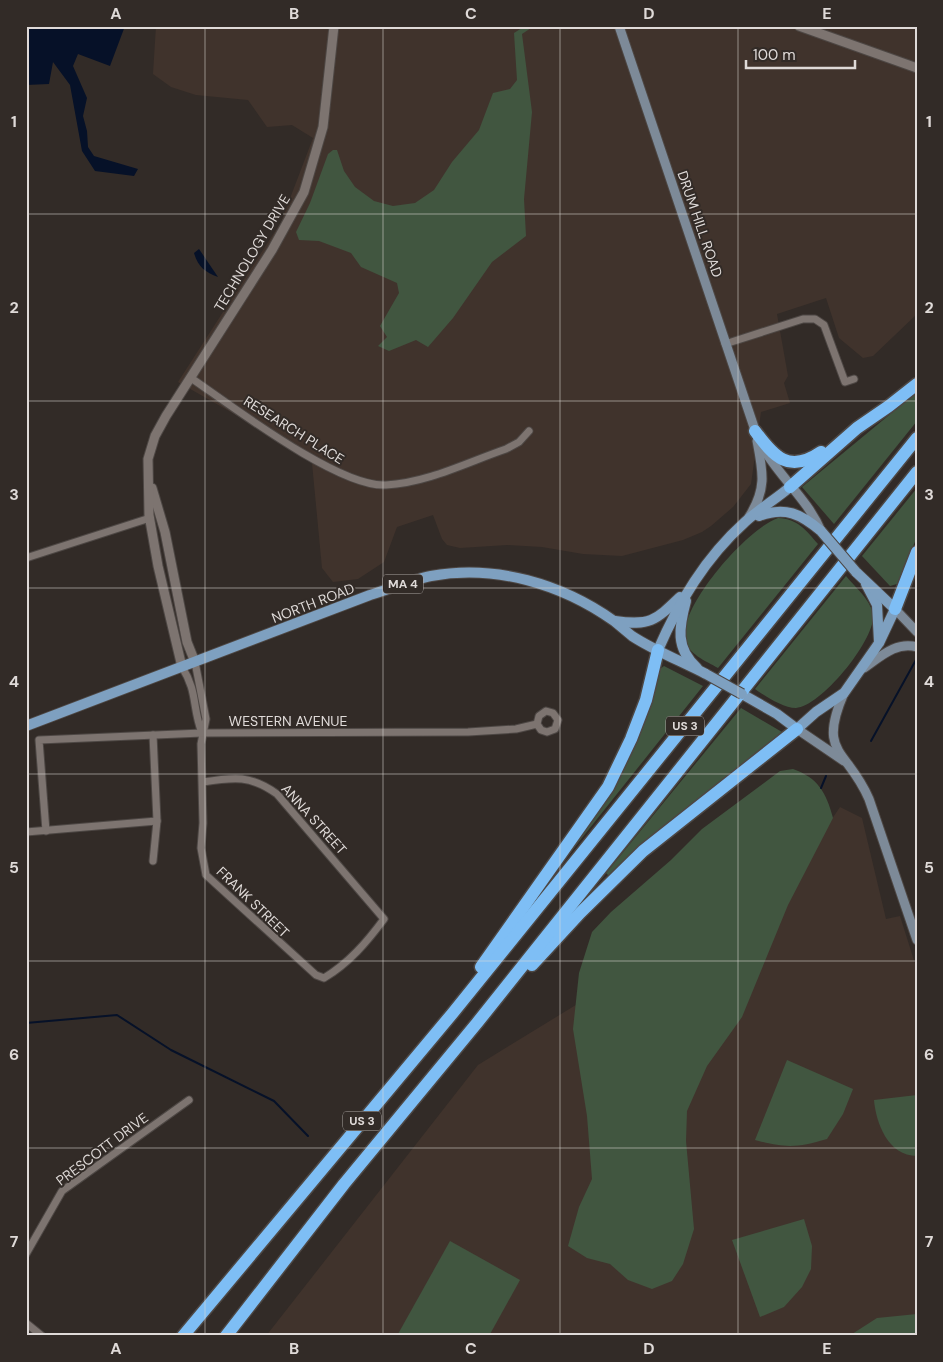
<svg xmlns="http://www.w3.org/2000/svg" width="943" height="1362" font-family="'DM Sans',sans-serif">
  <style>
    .built { fill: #40332c }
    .green { fill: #415640 }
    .water { fill: #061128 }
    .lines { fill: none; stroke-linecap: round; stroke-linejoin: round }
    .stream { stroke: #061128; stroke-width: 2 }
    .minor-casing { stroke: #4d4744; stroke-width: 9 }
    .tertiary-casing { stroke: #4d4744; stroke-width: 11 }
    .secondary-casing { stroke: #4d4744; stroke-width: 11 }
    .primary-casing { stroke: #4d4744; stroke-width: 12 }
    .motorway-casing { stroke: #4d4744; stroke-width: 15 }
    .minor { stroke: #7d7470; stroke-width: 7 }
    .tertiary { stroke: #7d7470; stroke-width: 9 }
    .secondary { stroke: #7d8a98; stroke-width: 9 }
    .primary { stroke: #7ea0c0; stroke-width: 10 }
    .motorway { stroke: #7ebef5; stroke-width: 12 }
    .primary-bridge-casing { stroke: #4d4744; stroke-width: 12; stroke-linecap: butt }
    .primary-bridge { stroke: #7ea0c0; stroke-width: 10 }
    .grid { fill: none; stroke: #dfdad8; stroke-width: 1; stroke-opacity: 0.55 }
    .labels { text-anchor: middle; stroke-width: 4; stroke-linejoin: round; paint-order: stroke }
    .shield { fill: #322b27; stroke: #aba6a3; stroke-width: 1 }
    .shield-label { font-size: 12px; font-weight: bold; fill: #dfdad8 }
    .street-label { font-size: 14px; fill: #dfdad8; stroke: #322b27 }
    .neatline { fill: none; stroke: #dfdad8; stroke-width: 2 }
    .grid-label { font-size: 16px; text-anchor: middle; font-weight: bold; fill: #dfdad8 }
  </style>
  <rect width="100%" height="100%" fill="#322b27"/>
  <!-- built -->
  <g class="built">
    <path d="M156 26H917V314L873 356 863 358 839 338 826 298 777 314 788 376 784 383 790 403 761 412 751 484 733 507 711 526 702 532 683 540 622 556 583 554 542 547 507 545 460 548 447 545 442 539 433 515 397 527 384 562 358 579 333 582 322 568 312 463 243 419 178 382 281 222 313 138 292 125 267 127 248 100 196 95 171 87 153 74Z"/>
    <path d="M840 807 862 818 886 919 900 916 917 970V1336H266L478 1065 799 868Z"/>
  </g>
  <!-- green -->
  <g class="green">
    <path d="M525 26H534L522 34 532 112 524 199 526 236 492 262 453 318 428 347 416 340 389 351 378 346 387 337 380 326 399 293 397 283 361 267 351 253 319 241 299 240 296 232 310 203 328 154 333 150H337L344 171 355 187 374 201 393 206 415 203 434 190 452 162 479 130 493 93 510 89 517 80 514 33Z"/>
    <path d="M917 392V421L834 524 802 487Z"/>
    <path d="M917 488V537L897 584 890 586 862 556Z"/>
    <path d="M778 518C798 519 806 530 818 544L718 668C706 661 687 654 685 638 680 605 748 528 778 518Z"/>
    <path d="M846 576C855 587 870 599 873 614 877 638 821 707 796 708 783 708 765 696 755 689Z"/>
    <path d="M664 666 703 686 546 883C572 847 602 812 622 773 639 740 649 704 660 669Z"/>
    <path d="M741 708 782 732 659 831 609 876 606 873Z"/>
    <path d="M793 769C818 778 826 792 833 818L788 905 742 1017 707 1066 687 1111 686 1141 694 1229 683 1264 672 1281 652 1289 628 1280 610 1264 587 1258 568 1246 579 1207 592 1179 587 1116 573 1029 579 973 592 932 611 912 671 860 702 829 780 771Z"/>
    <path d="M787 1060 853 1089 843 1114 827 1139C797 1148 785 1148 755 1140Z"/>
    <path d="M917 1095V1156C888 1156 876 1123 874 1100Z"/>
    <path d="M804 1219 812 1246 811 1269 802 1287 784 1307 760 1317 732 1240Z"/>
    <path d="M450 1241 520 1280 489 1336H400L398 1334Z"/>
    <path d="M917 1314V1336H849L877 1318Z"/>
  </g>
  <!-- water -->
  <g class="water">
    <path d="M26 26H125L110 66 78 54 73 66 87 98 83 116 87 131 88 147 94 156 138 169 134 176 95 171 82 151 70 85 53 62 49 84 26 85Z"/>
    <path d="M199 249 218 277C205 272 198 267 194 253Z"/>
  </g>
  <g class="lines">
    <!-- stream -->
    <g class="stream">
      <path d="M871 741 917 658"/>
      <path d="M821 788 826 776"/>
      <path d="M26 1023 117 1015 171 1050 274 1101 308 1136"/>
    </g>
    <!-- minor casing -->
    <g class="minor-casing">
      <g id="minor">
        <path d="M725 344 803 319H815L824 325 845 382 854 379"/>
        <path d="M191 378C232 406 339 488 386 485 427 483 468 462 506 449L519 442 529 431"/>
        <path d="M29 557 150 518"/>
        <path d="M195 662 206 719 201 744 203 823 201 848 206 875 316 975 324 978C349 963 367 942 384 919L277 794C251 775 234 777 203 782"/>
        <path d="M182 667C198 692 192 708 202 733"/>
        <path d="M46 831 39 740 202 733 468 732 516 729 537 724 541 730 547 732 555 729 558 720 553 713 546 711 539 716 537 724"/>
        <path d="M26 832 157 821"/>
        <path d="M153 861 157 821 153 735"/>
        <path d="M26 1254 62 1191 189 1100"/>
        <path d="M26 1323 42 1336"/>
      </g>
    </g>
    <!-- tertiary casing -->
    <g class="tertiary-casing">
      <g id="tertiary">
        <path d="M799 26 917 68"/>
        <path d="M152 488 165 532 187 642 195 662"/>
        <path d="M182 667 158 566 149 515 148 459 155 436 166 416 272 250 304 192 323 127 334 26"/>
      </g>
    </g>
    <!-- secondary casing -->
    <g class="secondary-casing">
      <g id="secondary">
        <path d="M619 26 757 436"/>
        <path d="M763 448C780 477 808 500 821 531"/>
        <path d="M749 517C767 489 763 472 757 441"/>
        <path d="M895 609 917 632"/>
        <path d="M864 668C880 657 896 641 917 647"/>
        <path d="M844 693C817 755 847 748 869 799L917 940"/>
        <path d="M797 729 844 761"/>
      </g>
    </g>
    <!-- primary casing -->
    <g class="primary-casing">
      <g id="primary">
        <path d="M759 516C785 506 801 514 821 531"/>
        <path d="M866 584 877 605 879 642"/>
        <path d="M686 601C679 627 675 648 697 668"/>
        <path d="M615 621C650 626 655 621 680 597"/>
        <path d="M658 650C679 602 705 558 745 522 759 509 776 499 790 487"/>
        <path d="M742 694 777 714 797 729 816 712 844 693 879 643 895 609 856 572"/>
        <path d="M26 726 370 595C390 589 410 580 431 576 495 564 562 584 614 621 620 626 626 631 632 636 655 651 681 661 706 674"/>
      </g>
    </g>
    <!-- motorway casing -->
    <g class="motorway-casing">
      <g id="motorway">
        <path d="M755 431C774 457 789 474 821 452"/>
        <path d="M790 487 857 428 889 406 917 384"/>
        <path d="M895 609 917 552"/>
        <path d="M532 965 580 913 643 851 797 729"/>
        <path d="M481 967 608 787 631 739 646 700 658 650"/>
        <path d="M183 1336 452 1014 917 438"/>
        <path d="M226 1336 344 1184 477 1023 917 472"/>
      </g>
    </g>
    <!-- minor -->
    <use href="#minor" class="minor"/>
    <!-- tertiary -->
    <use href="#tertiary" class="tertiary"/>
    <!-- secondary -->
    <use href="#secondary" class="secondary"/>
    <!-- primary -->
    <use href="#primary" class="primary"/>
    <!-- motorway -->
    <use href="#motorway" class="motorway"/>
    <!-- primary-bridge casing -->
    <g class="primary-bridge-casing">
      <g id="primary-bridge">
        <path d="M821 531 856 572"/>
        <path d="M706 674 742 694"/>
      </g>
    </g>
    <!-- primary-bridge -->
    <use href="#primary-bridge" class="primary-bridge"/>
  </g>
  <!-- grid -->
  <path class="grid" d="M205 26V1336M383 26V1336M560 26V1336M738 26V1336M26 214H917M26 401H917M26 588H917M26 774H917M26 961H917M26 1148H917"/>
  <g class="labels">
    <!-- shield labels -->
    <g class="shield">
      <rect x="383" y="574.5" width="40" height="19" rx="4"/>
      <rect x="666" y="716.5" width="38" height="19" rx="4"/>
      <rect x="343" y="1111.5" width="38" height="19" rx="4"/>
    </g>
    <g class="shield-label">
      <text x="403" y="588">MA 4</text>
      <text x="685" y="730">US 3</text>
      <text x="362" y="1125">US 3</text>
    </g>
    <!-- street labels -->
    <g class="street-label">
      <text transform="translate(700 224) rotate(71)" y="5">DRUM HILL ROAD</text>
      <text transform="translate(252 253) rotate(-59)" y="5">TECHNOLOGY DRIVE</text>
      <text transform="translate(294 430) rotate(32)" y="5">RESEARCH PLACE</text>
      <text transform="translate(313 603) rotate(-21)" y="5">NORTH ROAD</text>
      <text x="288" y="726">WESTERN AVENUE</text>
      <text transform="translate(314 819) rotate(48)" y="5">ANNA STREET</text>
      <text transform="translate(253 902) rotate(44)" y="5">FRANK STREET</text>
      <text transform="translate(102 1149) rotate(-37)" y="5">PRESCOTT DRIVE</text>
    </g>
  </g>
  <!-- border -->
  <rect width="943" height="1362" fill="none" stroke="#322b27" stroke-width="55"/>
  <!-- scale -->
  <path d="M746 60v8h109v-8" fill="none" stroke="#dfdad8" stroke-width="2.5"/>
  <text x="753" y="60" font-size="15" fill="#dfdad8" stroke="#322b27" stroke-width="4" paint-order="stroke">100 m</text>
  <rect x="28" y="28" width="888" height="1306" class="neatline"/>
  <g class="grid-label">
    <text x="116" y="19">A</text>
    <text x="294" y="19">B</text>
    <text x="471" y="19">C</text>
    <text x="649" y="19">D</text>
    <text x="827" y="19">E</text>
    <text x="14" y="127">1</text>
    <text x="929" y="127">1</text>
    <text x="14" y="313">2</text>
    <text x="929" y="313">2</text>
    <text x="14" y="500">3</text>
    <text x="929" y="500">3</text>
    <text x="14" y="687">4</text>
    <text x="929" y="687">4</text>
    <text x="14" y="873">5</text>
    <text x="929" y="873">5</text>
    <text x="14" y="1060">6</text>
    <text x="929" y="1060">6</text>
    <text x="14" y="1247">7</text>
    <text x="929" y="1247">7</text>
    <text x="116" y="1354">A</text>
    <text x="294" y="1354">B</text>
    <text x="471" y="1354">C</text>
    <text x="649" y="1354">D</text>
    <text x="827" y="1354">E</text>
  </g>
</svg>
